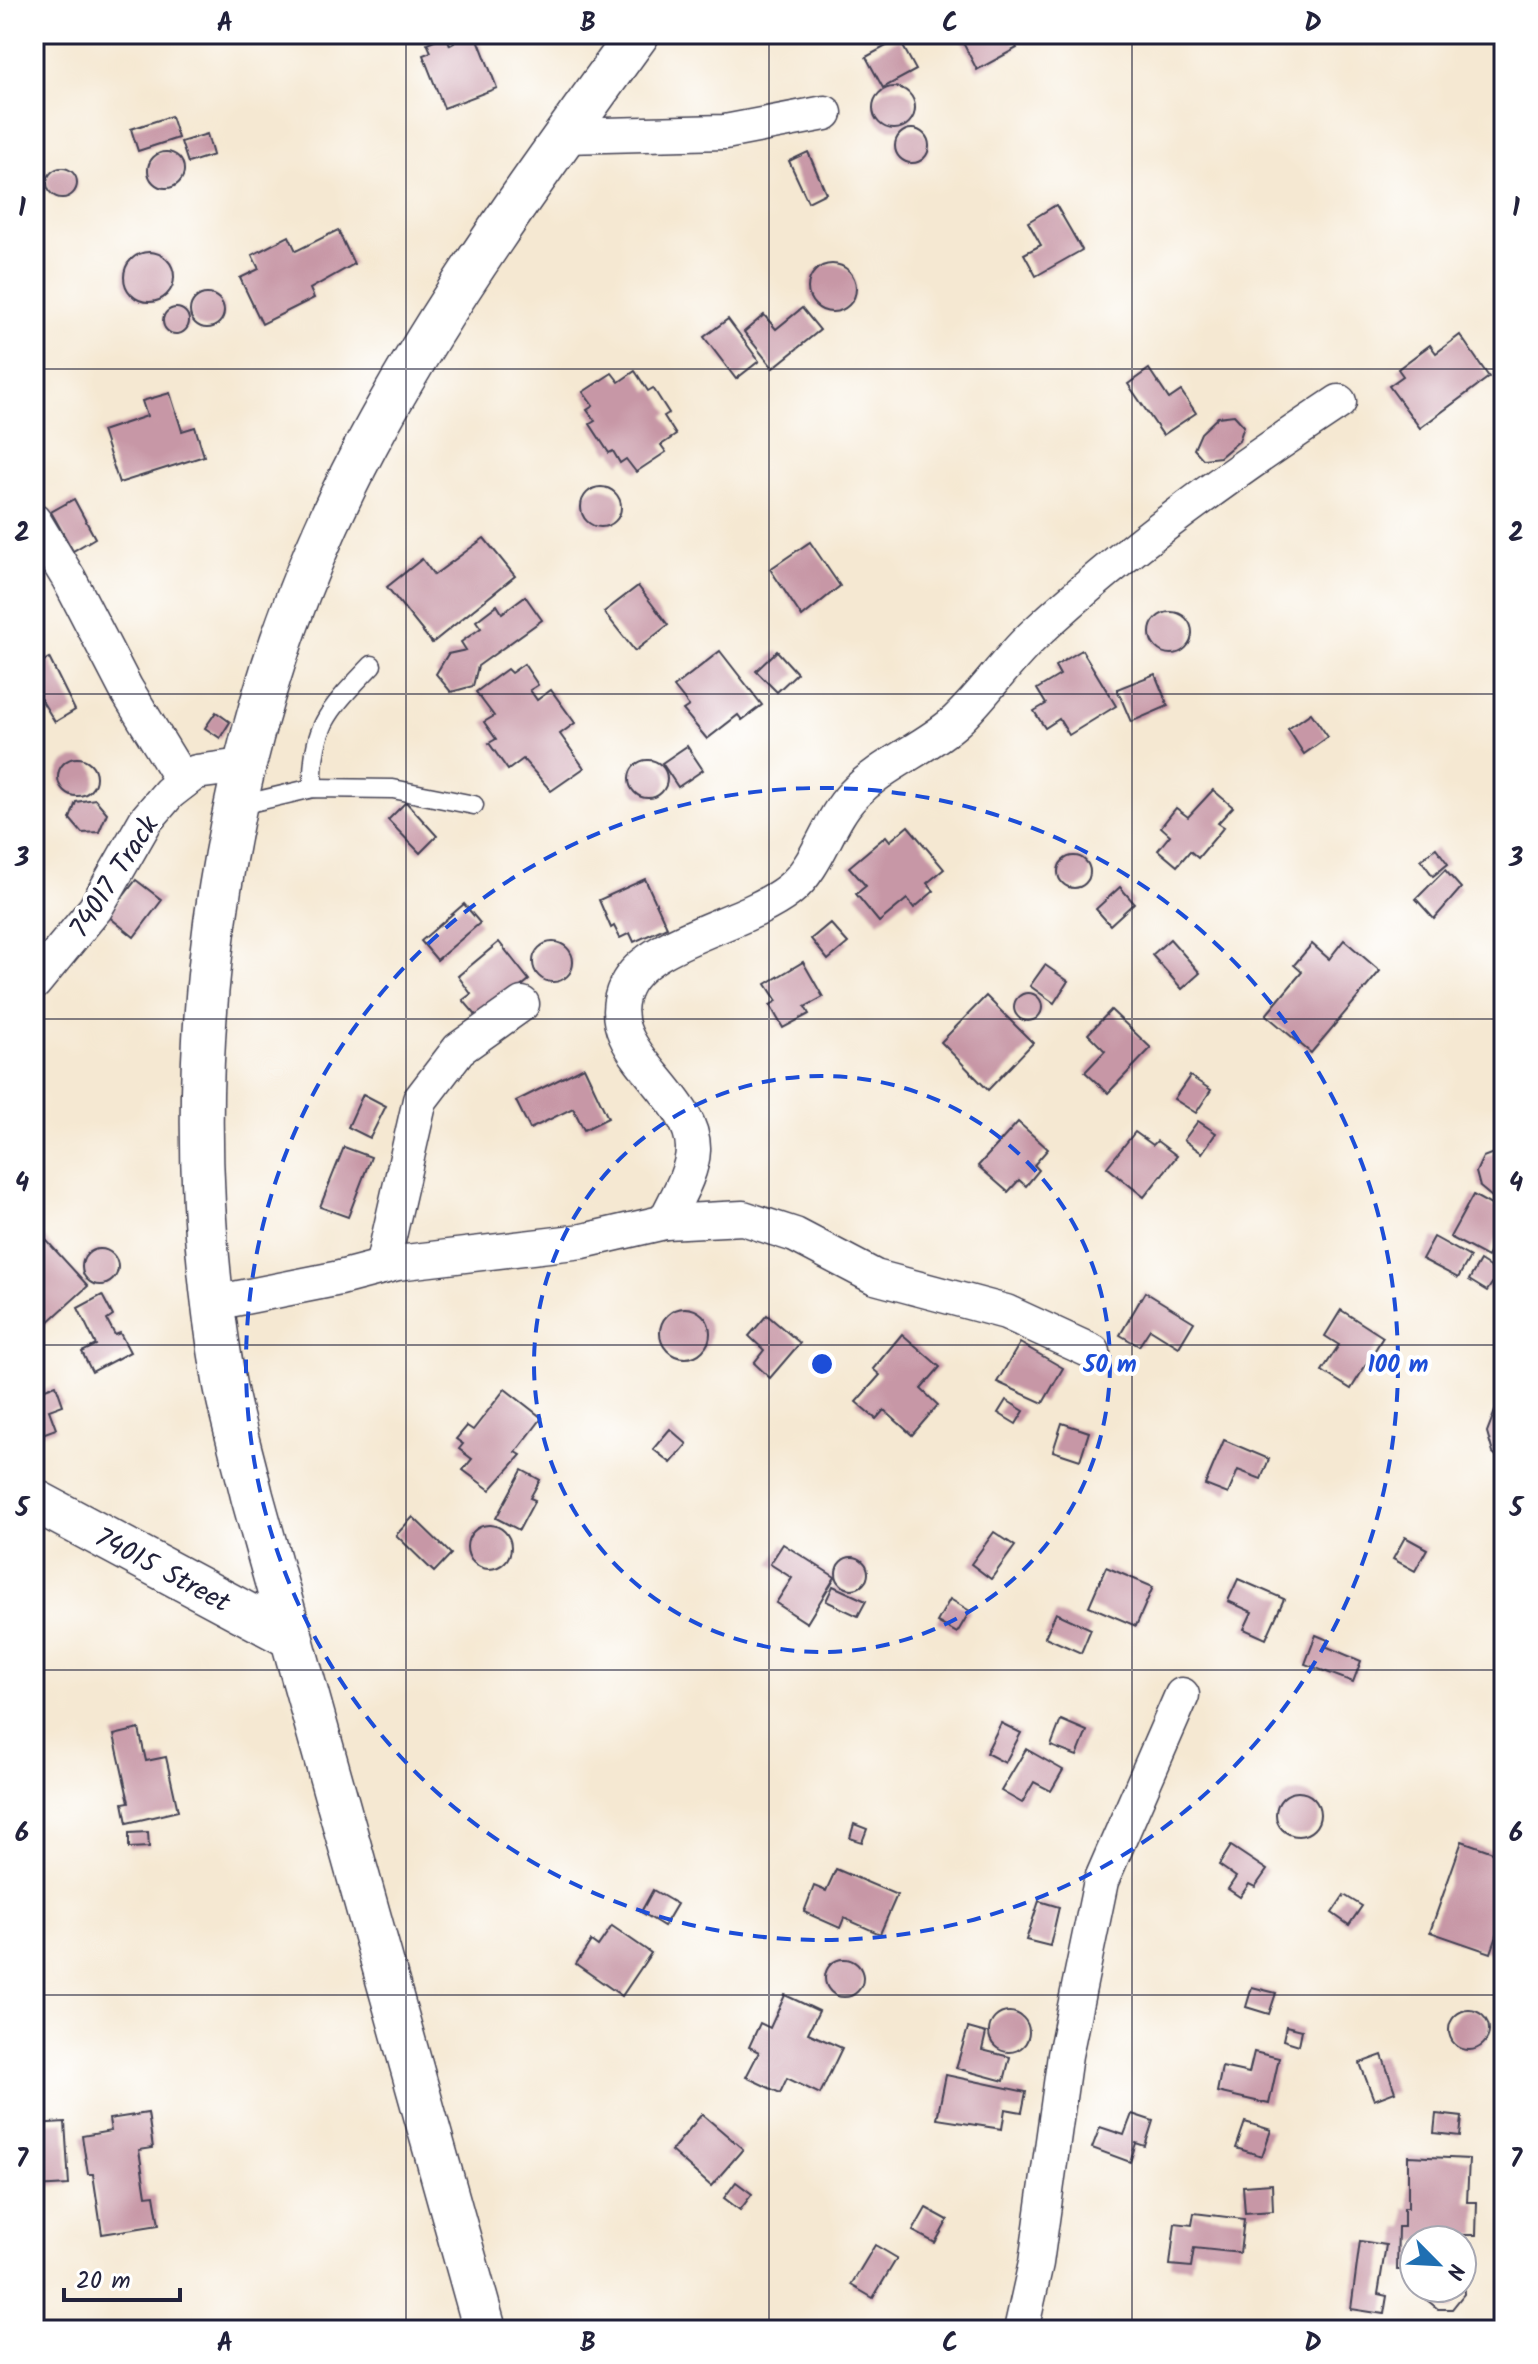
<svg xmlns="http://www.w3.org/2000/svg" width="1538" height="2364" font-family="Kalam,sans-serif">
  <style>
    .building { fill: #c797a6 }
    .lines { fill: none; stroke-linecap: round; stroke-linejoin: round }
    .service-casing { stroke: #424052; stroke-width: 21 }
    .minor-casing { stroke: #424052; stroke-width: 37 }
    .tertiary-casing { stroke: #424052; stroke-width: 45 }
    .service { stroke: #fff; stroke-width: 18 }
    .minor { stroke: #fff; stroke-width: 34 }
    .tertiary { stroke: #fff; stroke-width: 42 }
    .grid { fill: none; stroke: #22223b; stroke-width: 2; stroke-opacity: 0.55 }
    .ring { fill: none; stroke: #1d4ed8; stroke-width: 4; stroke-dasharray: 14 10 }
    .labels { text-anchor: middle; stroke-width: 8; stroke-linejoin: round; paint-order: stroke }
    .street-label { font-size: 28px; fill: #22223b; stroke: #fff }
    .centre { fill: #1d4ed8; stroke: #fff; stroke-width: 4 }
    .ring-label { font-size: 24px; text-anchor: middle; font-weight: bold; fill: #1d4ed8; stroke: #fff; stroke-width: 8; stroke-linejoin: round; paint-order: stroke }
    .neatline { fill: none; stroke: #22223b; stroke-width: 3 }
    .grid-label { font-size: 26px; text-anchor: middle; font-weight: bold; fill: #22223b }
  </style>
  <rect width="100%" height="100%" fill="#fff"/>
  <filter id="ink" filterUnits="userSpaceOnUse"><feTurbulence type="fractalNoise" baseFrequency=".0125" numOctaves="2"/><feDisplacementMap in="SourceGraphic" scale="16" xChannelSelector="R" yChannelSelector="G"/><feConvolveMatrix kernelMatrix="1 2 1 2 8 2 1 2 1" color-interpolation-filters="sRGB"/></filter>
  <filter id="wash" filterUnits="userSpaceOnUse"><feTurbulence type="fractalNoise" baseFrequency=".006" numOctaves="4" result="noise"/><feDisplacementMap in="SourceGraphic" scale="32" xChannelSelector="R" yChannelSelector="G"/><feGaussianBlur stdDeviation="1.8" result="paint"/><feColorMatrix in="noise" values="0 0 0 0 0 0 0 0 0 0 0 0 0 0 0 0 0 1.4 0 .05"/><feComposite in="paint" operator="in"/></filter>
  <g filter="url(#wash)">
    <rect width="100%" height="100%" fill="#f5e8d2"/>
    <g id="blocks">
      <!-- building -->
      <g class="building">
        <path d="M465 34H476L497 88 444 108 423 55 431 52 427 43 446 35 450 45 454 43 453 39Z"/>
        <path d="M961 34H989L992 39 1009 34 1017 48 977 70 959 35Z"/>
        <path d="M899 39 916 70 883 88 866 57Z"/>
        <circle cx="894" cy="108" r="21"/>
        <path d="M171 116 178 138 138 151 131 129Z"/>
        <circle cx="912" cy="146" r="17"/>
        <path d="M207 134 213 155 188 163 181 142Z"/>
        <circle cx="166" cy="170" r="18"/>
        <path d="M808 152 826 193 808 202 789 161Z"/>
        <circle cx="62" cy="183" r="15"/>
        <path d="M1056 205 1082 250 1036 276 1024 254 1041 245 1028 222Z"/>
        <path d="M338 230 354 264 310 289 314 298 262 324 240 278 259 269 252 255 289 236 296 251Z"/>
        <circle cx="149" cy="277" r="25"/>
        <circle cx="832" cy="288" r="24"/>
        <circle cx="207" cy="311" r="17"/>
        <circle cx="176" cy="321" r="13"/>
        <path d="M802 308 820 330 773 368 744 332 764 315 776 329Z"/>
        <path d="M728 319 759 361 736 379 704 337Z"/>
        <path d="M1460 335 1489 377 1420 428 1389 386 1403 376 1398 369 1430 345 1436 353Z"/>
        <path d="M1149 369 1169 399 1181 391 1196 413 1163 435 1128 384Z"/>
        <path d="M635 371 648 391 653 388 669 413 664 416 676 435 661 445 666 452 636 472 626 459 620 463 613 451 609 453 590 424 595 421 587 410 593 406 583 392 612 373 619 382Z"/>
        <path d="M170 393 182 431 195 427 204 456 119 483 102 431 147 416 142 401Z"/>
        <path d="M1234 415 1244 426 1239 441 1220 457 1203 459 1194 449 1201 433 1218 417Z"/>
        <circle cx="601" cy="507" r="20"/>
        <path d="M74 499 95 538 73 551 51 512Z"/>
        <path d="M484 538 515 576 432 643 387 587 422 559 434 575Z"/>
        <path d="M810 542 840 586 802 617 770 569Z"/>
        <path d="M638 586 668 625 635 651 604 612Z"/>
        <path d="M525 596 542 620 478 666 473 686 451 692 436 674 448 654 466 650 461 642 481 628 476 621 497 605 502 613Z"/>
        <circle cx="1171" cy="633" r="21"/>
        <path d="M1082 650 1116 706 1069 735 1059 719 1045 728 1034 711 1046 704 1037 689 1060 675 1055 666Z"/>
        <path d="M720 651 762 705 742 720 738 715 707 739 683 710 689 706 674 687Z"/>
        <path d="M777 651 797 673 777 692 756 671Z"/>
        <path d="M49 658 75 710 55 722 34 688V667Z"/>
        <path d="M524 664 538 685 530 690 537 700 551 690 575 723 560 734 584 768 551 791 523 759 508 770 489 743 496 739 484 722 494 716 476 692 507 669 511 673Z"/>
        <path d="M1155 674 1168 706 1131 722 1117 689Z"/>
        <path d="M216 712 230 722 220 738 205 728Z"/>
        <path d="M1311 713 1328 737 1304 754 1288 729Z"/>
        <path d="M687 746 703 770 678 787 662 763Z"/>
        <circle cx="77" cy="777" r="19"/>
        <circle cx="648" cy="779" r="19"/>
        <path d="M1213 790 1233 807 1218 823 1224 827 1198 858 1190 851 1177 866 1158 850 1170 835 1161 827 1176 808 1188 817Z"/>
        <path d="M95 799 107 813 99 832 82 833 70 819 76 802Z"/>
        <path d="M406 802 437 836 420 853 388 820Z"/>
        <path d="M908 826 944 869 927 883 934 891 914 908 907 899 879 922 856 894 866 886 849 867 886 836 890 841Z"/>
        <path d="M1436 848 1448 864 1433 876 1421 860Z"/>
        <circle cx="1074" cy="872" r="16"/>
        <path d="M1445 870 1461 888 1434 919 1416 899Z"/>
        <path d="M645 879 667 927 634 942 630 933 620 938 614 926 611 928 599 900Z"/>
        <path d="M136 880 162 900 134 937 108 916Z"/>
        <path d="M1120 887 1134 903 1110 925 1096 909Z"/>
        <path d="M464 904 480 923 437 960 421 941Z"/>
        <path d="M830 923 848 943 828 960 811 939Z"/>
        <path d="M1170 939 1200 973 1182 989 1152 955Z"/>
        <path d="M1344 940 1380 971 1311 1053 1266 1015 1302 972 1294 965 1312 944 1329 959Z"/>
        <path d="M499 942 529 980 480 1020 463 1000 471 994 458 976Z"/>
        <circle cx="553" cy="962" r="20"/>
        <path d="M803 962 823 997 805 1007 809 1014 783 1028 770 1005 777 1001 766 984Z"/>
        <path d="M1045 965 1068 981 1054 1003 1030 986Z"/>
        <circle cx="1028" cy="1007" r="14"/>
        <path d="M986 996 1033 1043 988 1090 941 1042Z"/>
        <path d="M1111 1010 1151 1048 1108 1093 1085 1072 1105 1051 1088 1034Z"/>
        <path d="M584 1067 608 1118 584 1130 573 1108 530 1129 516 1101Z"/>
        <path d="M1190 1076 1211 1090 1196 1113 1174 1099Z"/>
        <path d="M363 1094 386 1106 370 1138 348 1127Z"/>
        <path d="M1198 1121 1216 1133 1202 1153 1184 1140Z"/>
        <path d="M1018 1122 1048 1149 1034 1165 1039 1170 1026 1186 1019 1180 1008 1192 978 1166Z"/>
        <path d="M1135 1132 1153 1145 1157 1141 1177 1156 1144 1197 1107 1167Z"/>
        <path d="M344 1147 371 1157 348 1217 320 1207Z"/>
        <path d="M1504 1149V1198L1492 1197 1480 1187 1476 1172 1483 1157Z"/>
        <path d="M1473 1195 1504 1212V1225L1487 1257 1450 1237Z"/>
        <path d="M34 1230H37L88 1286 34 1335Z"/>
        <path d="M1434 1237 1470 1257 1458 1278 1422 1259Z"/>
        <circle cx="100" cy="1267" r="18"/>
        <path d="M1480 1261 1499 1273 1487 1291 1469 1280Z"/>
        <path d="M1145 1292 1194 1322 1179 1347 1150 1329 1139 1346 1120 1335Z"/>
        <path d="M102 1295 113 1316 107 1320 115 1335 120 1333 130 1352 92 1372 82 1352 96 1345 78 1308Z"/>
        <circle cx="685" cy="1333" r="25"/>
        <path d="M1341 1310 1383 1337 1351 1389 1322 1371 1339 1345 1325 1336Z"/>
        <path d="M767 1315 800 1343 770 1378 754 1363 764 1350 749 1336Z"/>
        <path d="M902 1334 940 1367 921 1389 938 1405 912 1435 884 1410 876 1419 856 1402 880 1375 873 1369Z"/>
        <path d="M1020 1343 1063 1368 1043 1403 997 1382Z"/>
        <path d="M56 1385 63 1405 49 1410 56 1429 34 1437V1393Z"/>
        <path d="M505 1389 542 1418 516 1452 521 1455 490 1490 463 1470 472 1459 459 1449 463 1444 456 1439 467 1426 473 1430Z"/>
        <path d="M1006 1400 1024 1411 1016 1424 998 1413Z"/>
        <path d="M1504 1404V1463L1493 1453 1487 1432 1495 1411Z"/>
        <path d="M1062 1423 1089 1432 1080 1460 1053 1451Z"/>
        <path d="M670 1429 687 1444 671 1463 653 1449Z"/>
        <path d="M1224 1440 1269 1459 1261 1479 1238 1470 1228 1494 1205 1485Z"/>
        <path d="M522 1470 540 1480 530 1498 535 1500 519 1530 496 1518Z"/>
        <path d="M413 1517 451 1554 434 1572 396 1535Z"/>
        <circle cx="489" cy="1547" r="22"/>
        <path d="M994 1532 1015 1546 991 1579 971 1564Z"/>
        <path d="M1405 1537 1427 1549 1415 1571 1393 1559Z"/>
        <path d="M783 1544 835 1577 807 1623 776 1603 792 1578 770 1564Z"/>
        <circle cx="852" cy="1573" r="16"/>
        <path d="M1106 1567 1153 1587 1136 1626 1089 1606Z"/>
        <path d="M1238 1579 1284 1599 1266 1639 1244 1629 1252 1612 1228 1601Z"/>
        <path d="M833 1586 866 1601 858 1616 826 1601Z"/>
        <path d="M950 1599 970 1611 957 1633 937 1622Z"/>
        <path d="M1056 1613 1091 1629 1081 1653 1045 1637Z"/>
        <path d="M1316 1635 1328 1640 1325 1646 1361 1661 1353 1682 1305 1664Z"/>
        <path d="M1061 1720 1087 1731 1077 1756 1051 1746Z"/>
        <path d="M1001 1723 1021 1733 1005 1763 986 1753Z"/>
        <path d="M139 1729 146 1761 166 1757 178 1811 127 1823 123 1803 129 1802 114 1735Z"/>
        <path d="M1026 1749 1063 1770 1051 1791 1034 1782 1022 1803 1001 1791Z"/>
        <circle cx="1298" cy="1814" r="22"/>
        <path d="M854 1824 867 1829 862 1842 850 1838Z"/>
        <path d="M148 1832 149 1847 129 1848V1833Z"/>
        <path d="M1462 1841 1504 1856V1916L1491 1953 1430 1932Z"/>
        <path d="M1231 1846 1267 1870 1255 1887 1249 1884 1240 1897 1228 1889 1236 1877 1219 1865Z"/>
        <path d="M836 1869 897 1895 880 1934 844 1918 840 1928 804 1912 814 1886 826 1891Z"/>
        <path d="M653 1890 677 1904 664 1926 641 1912Z"/>
        <path d="M1344 1895 1362 1906 1349 1925 1332 1913Z"/>
        <path d="M1039 1901 1059 1907 1050 1946 1026 1940Z"/>
        <path d="M612 1926 651 1953 622 1996 576 1964 591 1941 598 1946Z"/>
        <circle cx="844" cy="1978" r="19"/>
        <path d="M1252 1987 1276 1993 1269 2014 1246 2007Z"/>
        <path d="M785 1995 819 2011 808 2033 842 2048 820 2094 787 2078 780 2093 746 2077 759 2052 749 2047 760 2023 770 2028Z"/>
        <circle cx="1469" cy="2030" r="20"/>
        <circle cx="1009" cy="2032" r="20"/>
        <path d="M1286 2026 1302 2030 1299 2045 1283 2040Z"/>
        <path d="M968 2028 986 2033 982 2050 1010 2057 1004 2081 956 2068Z"/>
        <path d="M1254 2052 1279 2058 1269 2104 1217 2092 1222 2067 1249 2073Z"/>
        <path d="M1382 2055 1395 2092 1374 2100 1360 2063Z"/>
        <path d="M946 2075 1026 2092 1022 2112 1005 2109 1002 2129 937 2119Z"/>
        <path d="M148 2113 153 2148 139 2150 146 2196 154 2195 159 2225 102 2234 93 2174H88L82 2136 111 2131 109 2119Z"/>
        <path d="M702 2114 743 2149 711 2186 671 2151Z"/>
        <path d="M1132 2114 1153 2121 1145 2146 1136 2143 1130 2162 1092 2148 1100 2127 1124 2135Z"/>
        <path d="M1436 2114 1462 2117 1460 2136 1434 2133Z"/>
        <path d="M65 2122 69 2185 34 2187V2124Z"/>
        <path d="M1245 2122 1271 2130 1262 2156 1236 2148Z"/>
        <path d="M1408 2156 1469 2159 1467 2202H1477L1476 2235H1459V2240H1414V2270H1397L1398 2227H1404V2208H1408Z"/>
        <path d="M736 2182 752 2194 740 2210 724 2198Z"/>
        <path d="M1272 2184 1273 2211 1245 2213 1243 2186Z"/>
        <path d="M926 2208 948 2220 935 2243 913 2231Z"/>
        <path d="M1194 2213 1244 2219 1240 2253 1194 2248 1191 2267 1170 2265 1175 2223 1192 2225Z"/>
        <path d="M1360 2241 1386 2245 1378 2294 1387 2296 1384 2314 1351 2309Z"/>
        <path d="M875 2245 897 2258 873 2298 851 2285Z"/>
        <path d="M1463 2279 1464 2294 1452 2309H1438L1427 2300 1424 2288H1462Z"/>
      </g>
    </g>
  </g>
  <g filter="url(#ink)">
    <use href="#blocks" fill-opacity="0" stroke="#424052" stroke-width="2"/>
    <g class="lines">
      <!-- service casing -->
      <g class="service-casing">
        <g id="service">
          <path d="M313 788C311 725 330 709 372 665"/>
          <path d="M236 806 313 788 393 789 474 805"/>
        </g>
      </g>
      <!-- minor casing -->
      <g class="minor-casing">
        <g id="minor">
          <path d="M565 136 725 132 825 113"/>
          <path d="M34 521 69 579 126 689 183 782"/>
          <path d="M34 983 95 909 146 820 169 793 196 772 242 766"/>
          <path d="M665 1222C675 1200 692 1175 693 1150 695 1092 595 1050 626 986 648 940 745 925 789 890 819 866 827 822 853 795 882 764 925 749 956 721 985 694 1007 659 1037 632 1129 546 1234 472 1339 402"/>
          <path d="M382 1267 420 1100 459 1049 522 1004"/>
          <path d="M214 1303 340 1278 397 1263 583 1241 665 1222 743 1218 795 1235 875 1277 1006 1312 1093 1352"/>
          <path d="M1021 2330 1036 2263 1065 2055 1101 1881 1182 1695"/>
        </g>
      </g>
      <!-- tertiary casing -->
      <g class="tertiary-casing">
        <g id="tertiary">
          <path d="M34 1500 292 1638"/>
          <path d="M485 2330 252 1496C243 1457 231 1419 224 1380 168 1055 218 712 379 422 454 286 547 160 638 34"/>
        </g>
      </g>
      <!-- service -->
      <use href="#service" class="service"/>
      <!-- minor -->
      <use href="#minor" class="minor"/>
      <!-- tertiary -->
      <use href="#tertiary" class="tertiary"/>
    </g>
  </g>
  <!-- grid -->
  <path class="grid" d="M406 34V2330M769 34V2330M1132 34V2330M34 369H1504M34 694H1504M34 1019H1504M34 1345H1504M34 1670H1504M34 1995H1504"/>
  <!-- distance rings -->
  <g class="ring">
    <circle cx="822" cy="1364" r="288"/>
    <circle cx="822" cy="1364" r="576"/>
  </g>
  <g class="labels">
    <!-- street labels -->
    <g class="street-label">
      <text transform="translate(113 876) rotate(-57)" y="10">74017 Track</text>
      <text transform="translate(163 1569) rotate(28)" y="10">74015 Street</text>
    </g>
  </g>
  <circle cx="822" cy="1364" r="12" class="centre"/>
  <g class="ring-label">
    <text x="1110" y="1372">50 m</text>
    <text x="1398" y="1372">100 m</text>
  </g>
  <!-- margin -->
  <rect width="1538" height="2364" fill="none" stroke="#fff" stroke-width="88"/>
  <!-- north arrow -->
  <g transform="translate(1438 2264) rotate(114)"><circle r="38" fill="#ffffff" stroke="#a7a7b1" stroke-width="2"/>
  <path d="M0-6L14 30L0 20L-14 30Z" fill="#1f6fb2"/>
  <text y="-12" font-size="22" font-weight="bold" text-anchor="middle" fill="#22223b">N</text>
  </g>
  <!-- scale -->
  <path d="M64 2288v12h116v-12" fill="none" stroke="#22223b" stroke-width="4"/>
  <text x="76" y="2288" font-size="24" fill="#22223b" stroke="#ffffff" stroke-width="6" paint-order="stroke">20 m</text>
  <rect x="44" y="44" width="1450" height="2276" class="neatline"/>
  <g class="grid-label">
    <text x="225" y="31">A</text>
    <text x="588" y="31">B</text>
    <text x="950" y="31">C</text>
    <text x="1313" y="31">D</text>
    <text x="22" y="216">1</text>
    <text x="1516" y="216">1</text>
    <text x="22" y="541">2</text>
    <text x="1516" y="541">2</text>
    <text x="22" y="866">3</text>
    <text x="1516" y="866">3</text>
    <text x="22" y="1191">4</text>
    <text x="1516" y="1191">4</text>
    <text x="22" y="1516">5</text>
    <text x="1516" y="1516">5</text>
    <text x="22" y="1841">6</text>
    <text x="1516" y="1841">6</text>
    <text x="22" y="2167">7</text>
    <text x="1516" y="2167">7</text>
    <text x="225" y="2351">A</text>
    <text x="588" y="2351">B</text>
    <text x="950" y="2351">C</text>
    <text x="1313" y="2351">D</text>
  </g>
</svg>
